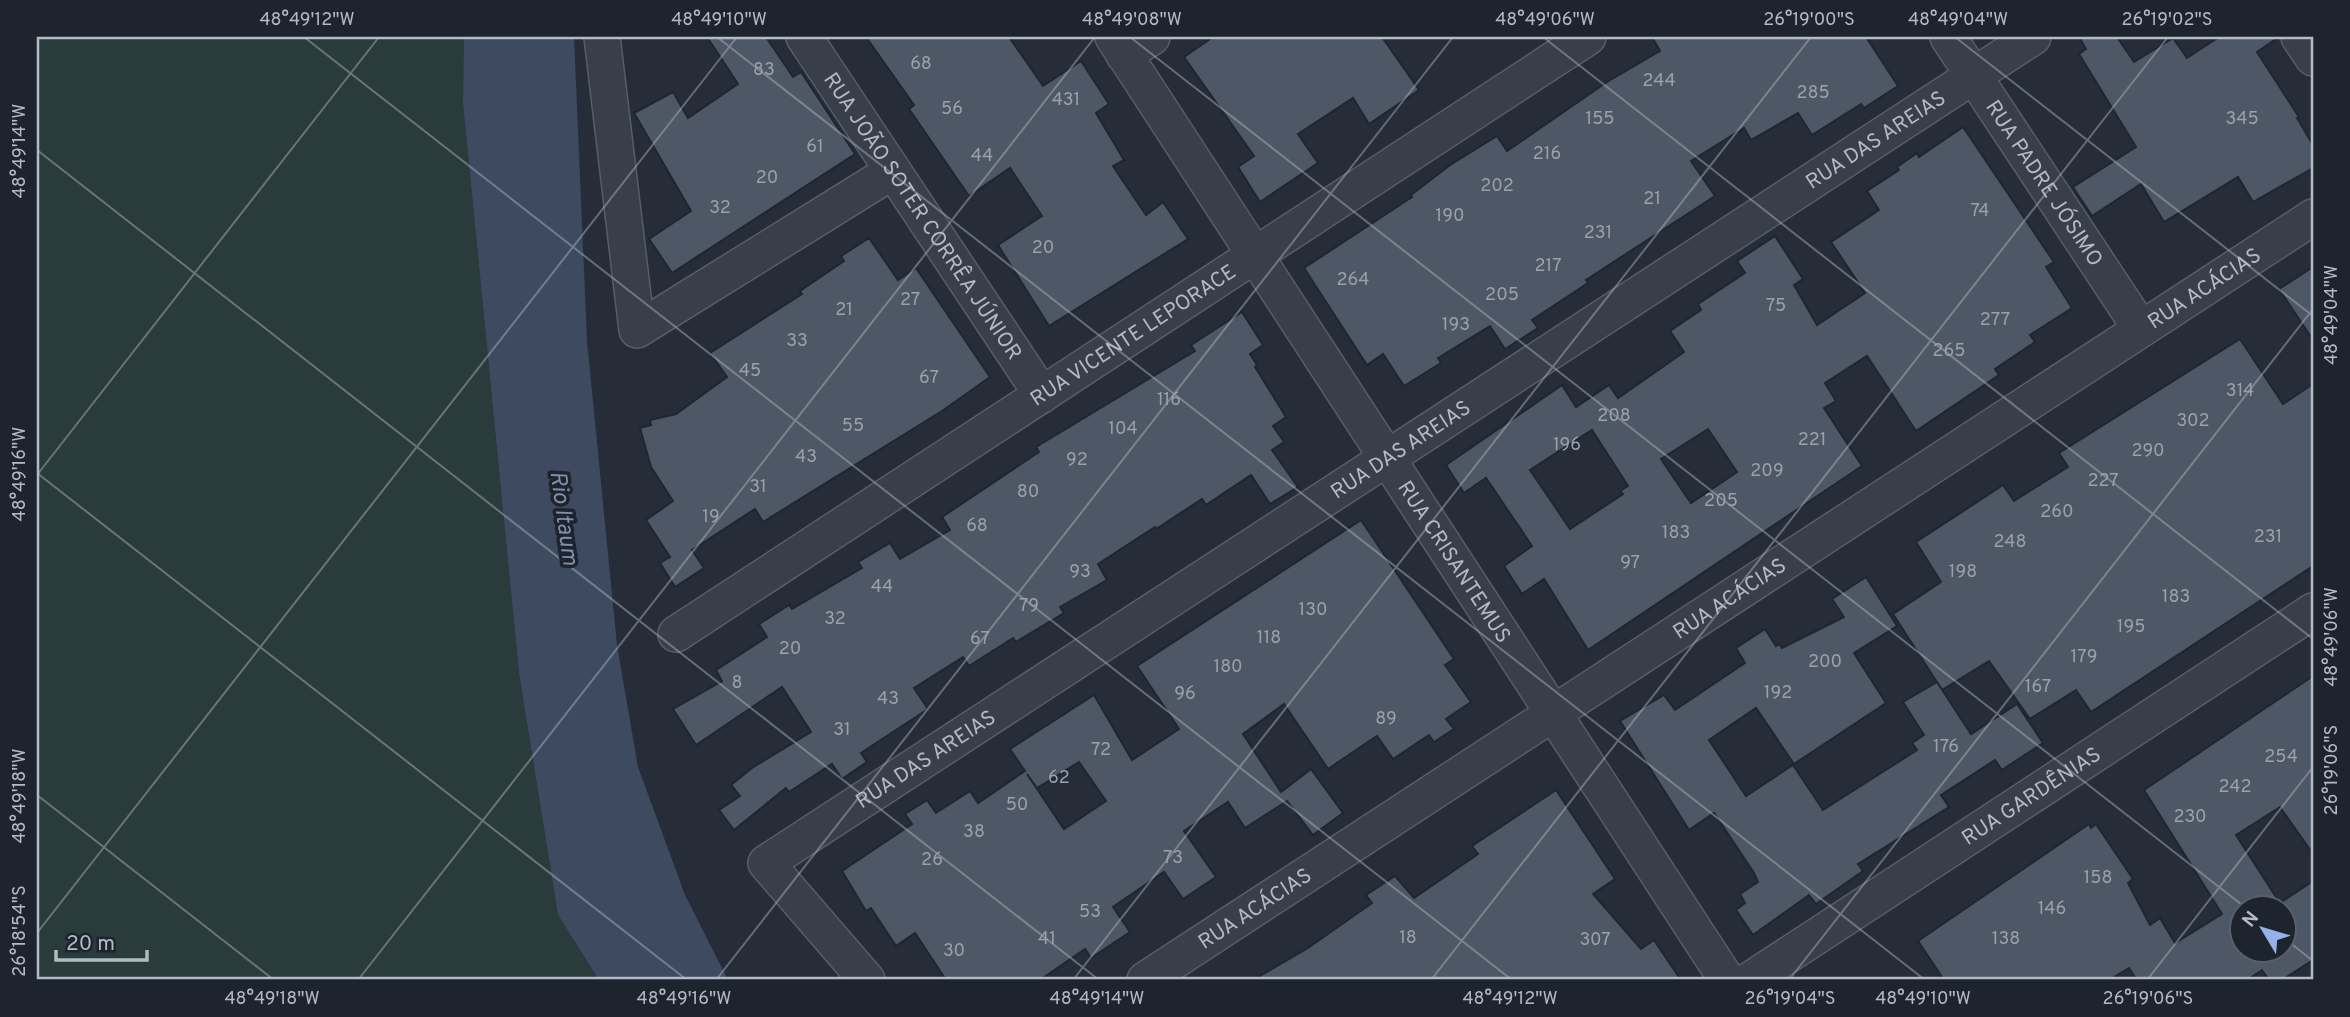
<svg xmlns="http://www.w3.org/2000/svg" width="2350" height="1017" font-family="Overpass,sans-serif">
  <style>
    .green { fill: #2a3b3c }
    .water { fill: #3d4a60 }
    .building { fill: #4e5765; stroke: #202631; stroke-width: 2; fill-rule: evenodd }
    .lines { fill: none; stroke-linecap: round; stroke-linejoin: round }
    .minor-casing { stroke: #575d68; stroke-width: 38 }
    .minor { stroke: #393f4a; stroke-width: 35 }
    .ticks { fill: none; stroke: #b4bac5; stroke-width: 2; stroke-opacity: 0.45 }
    .labels { text-anchor: middle; stroke-width: 7; stroke-linejoin: round; paint-order: stroke }
    .number-label { font-size: 18px; fill: #9aa1ad }
    .street-label { font-size: 21px; fill: #b4bac5; stroke: #1e242e }
    .water-label { font-size: 23px; font-style: italic; fill: #808faa; stroke: #1e242e }
    .neatline { fill: none; stroke: #b4bac5; stroke-width: 2.5 }
    .ticks-label { font-size: 18px; text-anchor: middle; fill: #b4bac5 }
  </style>
  <rect width="100%" height="100%" fill="#262d39"/>
  <!-- green -->
  <path class="green" d="M37 37H464L463 104 519 674 558 915 599 980H37Z"/>
  <!-- water -->
  <path class="water" d="M464 37H574L587 341 617 645 638 767 685 895 728 980H599L558 915 519 673 463 103Z"/>
  <!-- building -->
  <g class="building">
    <path d="M707 37H766L793 77 801 72 855 154 672 273 649 239 691 211 634 113 673 92 688 118 738 84Z"/>
    <path d="M866 37H1009L1043 86 1081 61 1109 104 1096 113 1124 160 1113 166 1146 215 1163 202 1188 239 1049 326 998 245 1042 216 1010 168 969 196 909 109 914 105Z"/>
    <path d="M1213 37H1382L1419 90 1369 124 1353 98 1298 134 1318 163 1260 202 1238 167 1254 156 1184 57Z"/>
    <path d="M1652 37H1866L1898 86 1864 108 1861 104 1812 135 1798 113 1751 140 1744 128 1691 161 1715 196 1586 280 1588 283 1532 320 1538 328 1505 349 1490 326 1438 358 1441 363 1404 386 1383 354 1367 365 1304 268 1412 197 1411 195 1450 165 1497 136 1507 151 1607 82 1660 51Z"/>
    <path d="M2079 37H2117L2134 62 2173 38 2187 58 2219 37H2279L2257 52 2299 117 2297 118 2313 145V168L2253 202 2238 177 2164 222 2141 184 2092 216 2073 187 2136 147 2079 54 2086 49Z"/>
    <path d="M1963 127 2054 262 2046 267 2072 308 2030 335 2035 342 1995 369 1999 375 1916 431 1867 356 1825 383 1836 401 1824 408 1862 466 1588 650 1544 579 1522 594 1504 566 1532 546 1486 478 1464 493 1446 465 1562 385 1576 407 1609 385 1618 398 1684 352 1670 331 1701 310 1698 304 1745 273 1737 261 1775 236 1803 279 1794 285 1817 325 1865 293 1831 242 1879 210 1867 191 1899 170 1897 167 1917 153 1919 157ZM1708 429 1737 472 1691 503 1661 459ZM1592 430 1628 486 1620 491 1623 494 1570 529 1530 470Z"/>
    <path d="M869 238 898 280 916 268 990 377 942 411 763 522 755 509 692 550 704 568 675 587 660 563 670 557 646 520 673 501 651 467 640 428 651 425 650 420 676 414 727 377 710 353 802 294 800 291 844 261 841 256Z"/>
    <path d="M2313 267V340L2279 289Z"/>
    <path d="M1242 312 1263 345 1250 354 1257 365 1255 367 1286 417 1273 426 1284 442 1272 450 1298 487 1270 504 1251 475 1206 505 1202 499 1156 529 1155 527 1098 564 1107 580 1060 607 1064 613 1016 642 1013 638 969 666 963 657 914 688 928 709 861 753 867 762 842 779 832 764 789 792 786 788 734 830 719 810 740 796 731 785 752 768 811 732 782 687 696 745 673 709 722 681 716 670 767 637 759 624 789 605 792 609 862 568 858 562 890 543 900 559 950 530 942 517 1039 452 1036 447 1195 351 1191 345Z"/>
    <path d="M2240 339 2283 404 2313 384V566L2091 712 2076 690 2030 719 1989 661 1942 690 1893 614 1941 582 1916 542 2003 485 2014 501 2068 467 2059 453Z"/>
    <path d="M1361 520 1454 659 1445 665 1471 702 1446 719 1454 729 1434 742 1429 735 1393 759 1377 736 1328 769 1284 704 1243 734 1281 792 1311 769 1343 813 1313 835 1287 801 1245 828 1228 802 1184 831 1216 877 1183 899 1164 872 1113 907 1130 932 1091 958 1085 949 1040 980H946L915 933 896 946 871 908 866 911 842 871 912 824 905 814 927 800 936 813 970 791 978 803 1025 771 1010 749 1094 695 1132 760 1179 729 1137 666ZM1079 762 1106 801 1064 829 1027 774 1037 788Z"/>
    <path d="M1866 577 1897 626 1854 653 1886 703 1794 764 1756 708 1709 740 1746 796 1793 765 1823 810 1917 750 1912 743 1924 735 1903 702 1937 682 1971 734 2017 704 2043 743 2002 770 1995 760 1941 795 1949 807 1858 864 1863 871 1816 904 1809 895 1753 935 1736 910 1745 903 1740 894 1758 882 1754 873 1714 813 1689 830 1620 721 1664 695 1675 710 1745 663 1736 648 1765 629 1776 646 1779 644 1782 648 1844 617 1832 599Z"/>
    <path d="M2313 676V854L2280 807 2236 835 2280 903 2313 881V960L2282 980H2269L2262 970 2247 980H2137L2129 968 2109 980H1944L1918 941 2089 824 2091 828 2096 824 2133 879 2128 883 2150 925 2160 918 2175 943 2222 914 2144 790ZM2242 908H2284V950H2242Z"/>
    <path d="M1556 790 1615 879 1593 894 1641 949 1654 940 1681 980H1253L1308 948 1372 903 1366 895 1395 876 1414 898 1478 854 1472 846Z"/>
  </g>
  <g class="lines">
    <!-- minor casing -->
    <g class="minor-casing">
      <g id="minor">
        <path d="M602 37 637 330 893 171"/>
        <path id="s1" d="M804 37 1042 395"/>
        <path id="s2" d="M1113 37 1727 980"/>
        <path id="s3" d="M1948 37 2141 329"/>
        <path d="M2299 37 2313 58"/>
        <path d="M1124 55 1152 37"/>
        <path id="s4" d="M676 634 1588 37"/>
        <path id="s5" d="M867 980 766 863 2033 37"/>
        <path id="s6" d="M1145 980 2313 217"/>
        <path id="s7" d="M1750 980 2313 611"/>
      </g>
    </g>
    <!-- minor -->
    <use href="#minor" class="minor"/>
  </g>
  <!-- ticks -->
  <path class="ticks" d="M304 37 1512 980M717 37 1925 980M1130 37 2246 908M1543 37 2313 639M1955 37 2313 316M37 150 1099 980M37 473 687 980M37 475 379 37M37 795 274 980M37 933 737 37M2284 938 2313 961M358 980 1095 37M716 980 1453 37M1073 980 1811 37M1431 980 2168 37M1789 980 2313 309M2147 980 2313 767"/>
  <g class="labels">
    <!-- number labels -->
    <g class="number-label">
      <text x="921" y="69">68</text>
      <text x="764" y="75">83</text>
      <text x="1659" y="86">244</text>
      <text x="1813" y="98">285</text>
      <text x="1066" y="105">431</text>
      <text x="952" y="114">56</text>
      <text x="1600" y="124">155</text>
      <text x="2242" y="124">345</text>
      <text x="815" y="152">61</text>
      <text x="1547" y="159">216</text>
      <text x="982" y="161">44</text>
      <text x="767" y="183">20</text>
      <text x="1497" y="191">202</text>
      <text x="1652" y="204">21</text>
      <text x="720" y="213">32</text>
      <text x="1980" y="216">74</text>
      <text x="1450" y="221">190</text>
      <text x="1598" y="238">231</text>
      <text x="1043" y="253">20</text>
      <text x="1548" y="271">217</text>
      <text x="1353" y="285">264</text>
      <text x="1502" y="300">205</text>
      <text x="910" y="305">27</text>
      <text x="1776" y="311">75</text>
      <text x="844" y="315">21</text>
      <text x="1995" y="325">277</text>
      <text x="1456" y="330">193</text>
      <text x="797" y="346">33</text>
      <text x="1949" y="356">265</text>
      <text x="750" y="376">45</text>
      <text x="929" y="383">67</text>
      <text x="2240" y="396">314</text>
      <text x="1169" y="405">116</text>
      <text x="1614" y="421">208</text>
      <text x="2193" y="426">302</text>
      <text x="853" y="431">55</text>
      <text x="1123" y="434">104</text>
      <text x="1812" y="445">221</text>
      <text x="1567" y="450">196</text>
      <text x="2148" y="456">290</text>
      <text x="806" y="462">43</text>
      <text x="1077" y="465">92</text>
      <text x="1767" y="476">209</text>
      <text x="2103" y="486">227</text>
      <text x="758" y="492">31</text>
      <text x="1028" y="497">80</text>
      <text x="1721" y="506">205</text>
      <text x="2057" y="517">260</text>
      <text x="711" y="522">19</text>
      <text x="977" y="531">68</text>
      <text x="1676" y="538">183</text>
      <text x="2268" y="542">231</text>
      <text x="2010" y="547">248</text>
      <text x="1630" y="568">97</text>
      <text x="1080" y="577">93</text>
      <text x="1963" y="577">198</text>
      <text x="882" y="592">44</text>
      <text x="2176" y="602">183</text>
      <text x="1029" y="611">79</text>
      <text x="1313" y="615">130</text>
      <text x="835" y="624">32</text>
      <text x="2131" y="632">195</text>
      <text x="1269" y="643">118</text>
      <text x="980" y="644">67</text>
      <text x="790" y="654">20</text>
      <text x="2084" y="662">179</text>
      <text x="1825" y="667">200</text>
      <text x="1228" y="672">180</text>
      <text x="737" y="688">8</text>
      <text x="2038" y="692">167</text>
      <text x="1778" y="698">192</text>
      <text x="1185" y="699">96</text>
      <text x="888" y="704">43</text>
      <text x="1386" y="724">89</text>
      <text x="842" y="735">31</text>
      <text x="1946" y="752">176</text>
      <text x="1101" y="755">72</text>
      <text x="2281" y="762">254</text>
      <text x="1059" y="783">62</text>
      <text x="2235" y="792">242</text>
      <text x="1017" y="810">50</text>
      <text x="2190" y="822">230</text>
      <text x="974" y="837">38</text>
      <text x="1173" y="863">73</text>
      <text x="932" y="865">26</text>
      <text x="2098" y="883">158</text>
      <text x="2052" y="914">146</text>
      <text x="1090" y="917">53</text>
      <text x="1408" y="943">18</text>
      <text x="1047" y="944">41</text>
      <text x="2006" y="944">138</text>
      <text x="1595" y="945">307</text>
      <text x="954" y="956">30</text>
    </g>
    <!-- street labels -->
    <g class="street-label">
      <text dy="7" stroke="none"><textPath href="#s5" startOffset="1479">RUA DAS AREIAS</textPath></text>
      <text dy="7" stroke="none"><textPath href="#s3" startOffset="175">RUA PADRE JÓSIMO</textPath></text>
      <text dy="7" stroke="none"><textPath href="#s1" startOffset="215">RUA JOÃO SOTER CORRÊA JÚNIOR</textPath></text>
      <text dy="7" stroke="none"><textPath href="#s6" startOffset="1265">RUA ACÁCIAS</textPath></text>
      <text dy="7" stroke="none"><textPath href="#s4" startOffset="546">RUA VICENTE LEPORACE</textPath></text>
      <text dy="7" stroke="none"><textPath href="#s5" startOffset="912">RUA DAS AREIAS</textPath></text>
      <text dy="7" stroke="none"><textPath href="#s2" startOffset="626">RUA CRISANTEMUS</textPath></text>
      <text dy="7" stroke="none"><textPath href="#s6" startOffset="698">RUA ACÁCIAS</textPath></text>
      <text dy="7" stroke="none"><textPath href="#s5" startOffset="345">RUA DAS AREIAS</textPath></text>
      <text dy="7" stroke="none"><textPath href="#s7" startOffset="336">RUA GARDÊNIAS</textPath></text>
      <text dy="7" stroke="none"><textPath href="#s6" startOffset="131">RUA ACÁCIAS</textPath></text>
    </g>
    <!-- water labels -->
    <g class="water-label">
      <text transform="translate(565 518) rotate(82)" y="8">Rio Itaum</text>
    </g>
  </g>
  <!-- border -->
  <rect width="2350" height="1017" fill="none" stroke="#1e242e" stroke-width="77"/>
  <!-- north arrow -->
  <g transform="translate(2263 929) rotate(308)"><circle r="33" fill="#1e242e" stroke="#5a606a" stroke-width="2"/>
  <path d="M0-5L12 26L0 18L-12 26Z" fill="#93b2eb"/>
  <text y="-10" font-size="19" font-weight="bold" text-anchor="middle" fill="#b4bac5">N</text>
  </g>
  <!-- scale -->
  <path d="M56 950v10h91v-10" fill="none" stroke="#b4bac5" stroke-width="3.5"/>
  <text x="66" y="950" font-size="21" fill="#b4bac5" stroke="#1e242e" stroke-width="5" paint-order="stroke">20 m</text>
  <rect x="38" y="38" width="2274" height="940" class="neatline"/>
  <g class="ticks-label">
    <text x="307" y="25">48°49'12"W</text>
    <text x="719" y="25">48°49'10"W</text>
    <text x="1132" y="25">48°49'08"W</text>
    <text x="1545" y="25">48°49'06"W</text>
    <text x="1809" y="25">26°19'00"S</text>
    <text x="1958" y="25">48°49'04"W</text>
    <text x="2167" y="25">26°19'02"S</text>
    <text transform="translate(19 151) rotate(-90)" y="6">48°49'14"W</text>
    <text transform="translate(2331 315) rotate(-90)" y="6">48°49'04"W</text>
    <text transform="translate(19 474) rotate(-90)" y="6">48°49'16"W</text>
    <text transform="translate(2331 637) rotate(-90)" y="6">48°49'06"W</text>
    <text transform="translate(2331 770) rotate(-90)" y="6">26°19'06"S</text>
    <text transform="translate(19 796) rotate(-90)" y="6">48°49'18"W</text>
    <text transform="translate(19 931) rotate(-90)" y="6">26°18'54"S</text>
    <text x="272" y="1004">48°49'18"W</text>
    <text x="684" y="1004">48°49'16"W</text>
    <text x="1097" y="1004">48°49'14"W</text>
    <text x="1510" y="1004">48°49'12"W</text>
    <text x="1790" y="1004">26°19'04"S</text>
    <text x="1923" y="1004">48°49'10"W</text>
    <text x="2148" y="1004">26°19'06"S</text>
  </g>
</svg>
